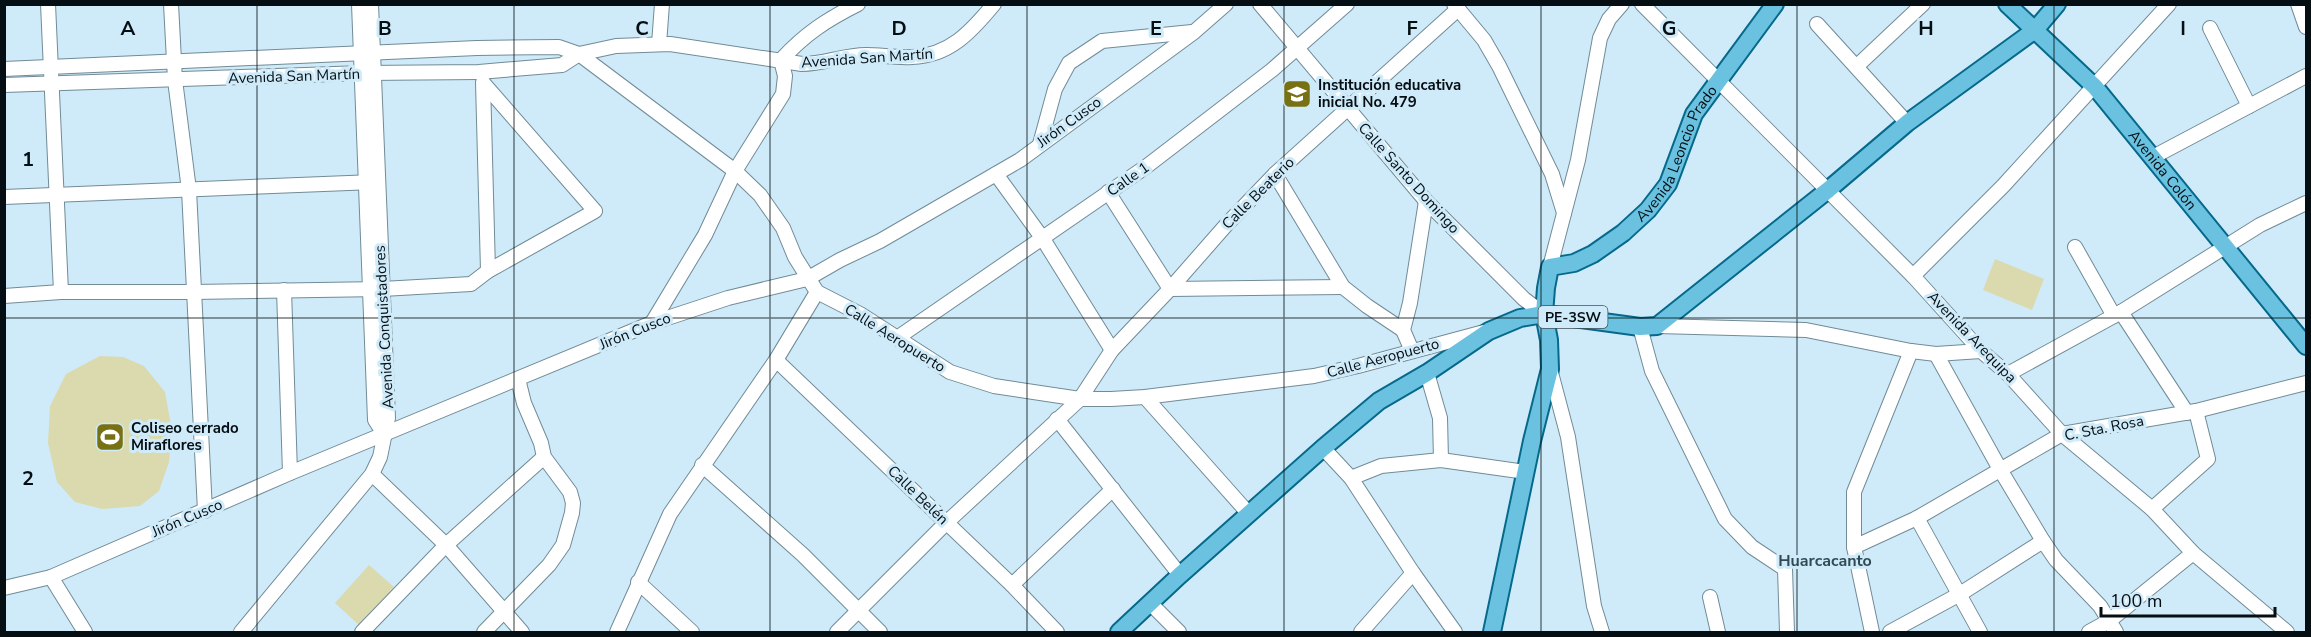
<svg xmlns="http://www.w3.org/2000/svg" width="2311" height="637" font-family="'Nunito Sans',sans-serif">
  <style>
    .green { fill: #dbd9ae }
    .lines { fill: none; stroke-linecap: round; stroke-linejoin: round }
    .minor-casing { stroke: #718b97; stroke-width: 16 }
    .major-casing { stroke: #06698b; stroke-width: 20 }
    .minor { stroke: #fff; stroke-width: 14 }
    .major { stroke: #6ac2e0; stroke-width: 16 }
    .grid { fill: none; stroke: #050e13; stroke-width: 1.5; stroke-opacity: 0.55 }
    .labels { text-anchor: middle; stroke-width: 6; stroke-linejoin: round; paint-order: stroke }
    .shield { fill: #cfebf9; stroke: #425058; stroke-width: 1.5 }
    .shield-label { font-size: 14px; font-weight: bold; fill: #050e13 }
    .street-label { font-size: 15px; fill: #050e13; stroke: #cfebf9 }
    .poi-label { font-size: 15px; font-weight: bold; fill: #050e13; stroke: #cfebf9; text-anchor: start }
    .neighbourhood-label { font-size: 16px; font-weight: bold; fill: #324a55; stroke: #cfebf9 }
    .grid-label { font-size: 20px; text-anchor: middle; font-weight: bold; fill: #050e13; stroke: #cfebf9; stroke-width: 6; stroke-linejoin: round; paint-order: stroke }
  </style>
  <rect width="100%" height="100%" fill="#cfebf9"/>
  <!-- green -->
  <g class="green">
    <path d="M1995 259 2044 279 2032 310 1983 290Z"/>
    <path d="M100 356 123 357 144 366 165 392 172 431 169 462 159 491 140 506 102 509 75 502 57 482 48 443 50 406 66 374Z"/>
    <path d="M369 565 394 587 359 625 335 603Z"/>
  </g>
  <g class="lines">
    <!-- minor casing -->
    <g class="minor-casing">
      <g id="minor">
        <path d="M48 4 61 292"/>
        <path d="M171 4 175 80 189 190 205 511"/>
        <path d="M359 4 375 420 384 434"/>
        <path d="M1260 4 1426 201 1524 299 1544 314"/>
        <path d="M1454 4 1484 40 1499 66 1552 174 1564 213"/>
        <path d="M1642 4 1913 276 1981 351 2008 374 2062 434 2152 509 2193 553 2287 632"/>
        <path d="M2298 4 2306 27"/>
        <path d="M1817 24 1907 123"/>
        <path d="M2210 28 2249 106"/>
        <path d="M659 44 662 4"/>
        <path d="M1857 66 1923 4"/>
        <path d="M4 69 477 48 559 47 579 54 735 171 760 195 783 228 795 257 817 292 860 314 950 372 994 386 1080 399H1111L1145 397 1314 376 1358 366 1484 332"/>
        <path d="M483 82 488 271"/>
        <path d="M4 85 363 73 479 72 562 65 579 54 616 46 670 44 802 64C824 64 844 55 866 55 881 55 896 58 912 57 949 56 971 32 994 4"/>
        <path d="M1040 144 1055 89 1069 63 1102 41 1192 32"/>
        <path d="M2153 157 2306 76"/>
        <path d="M996 174 1043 239 1112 350"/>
        <path d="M1275 174 1343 287 1367 306 1403 330"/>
        <path d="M1108 192 1170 289 1343 287"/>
        <path d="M4 197 374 182"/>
        <path d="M2075 247 2114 316"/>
        <path d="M1550 267 1578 160 1600 38 1609 19 1622 4"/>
        <path d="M1913 276 2003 186 2169 4"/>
        <path d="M284 290 290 473"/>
        <path d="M4 296 61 292H193L382 289 471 284 488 271 595 211 485 85"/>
        <path d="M2121 312 2187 413"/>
        <path d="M652 323 705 235 735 171 783 94 785 76 781 60C805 34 826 20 858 4"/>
        <path d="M1657 326 1806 330 1911 351 1936 354 1981 351"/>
        <path d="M1640 327 1652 371 1725 519 1752 547 1785 569 1787 632"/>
        <path d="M897 338 1147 166 1272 70 1347 4"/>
        <path d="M1412 351 1403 330 1410 303 1426 201"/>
        <path d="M1936 354 2001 471 2043 541 2056 560 2100 606 2116 632"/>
        <path d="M776 360 1012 585 1057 632"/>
        <path d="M1550 369 1568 437 1594 606 1602 632"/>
        <path d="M1427 373 1440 418 1441 460"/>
        <path d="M2008 374 2121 312 2260 225 2306 203"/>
        <path d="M1145 397 1249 514"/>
        <path d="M1057 419 1180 575"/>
        <path d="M1323 448 1351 478 1413 573 1455 632"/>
        <path d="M702 465 803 555 880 632"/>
        <path d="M372 474 446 545 522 632"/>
        <path d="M1351 478 1381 466 1441 460 1526 472"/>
        <path d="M2152 509 2208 459 2196 411"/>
        <path d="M1917 518 1980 632"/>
        <path d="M1854 547 1917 518 2062 434 2196 411 2306 383"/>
        <path d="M51 577 85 632"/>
        <path d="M638 582 692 632"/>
        <path d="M1012 585 1113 489"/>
        <path d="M4 588 51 577 290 473 652 323 728 298 807 279 840 260 880 241 1020 160 1194 32 1226 4"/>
        <path d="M1710 597 1718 632"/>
        <path d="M1151 604 1179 632"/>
        <path d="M241 632 372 474 380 457 388 418 371 4"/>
        <path d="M362 632 446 545 544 457"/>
        <path d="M484 632 549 565 563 545 572 513 573 503 570 492 544 457 541 443 524 403 518 379"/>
        <path d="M617 632 670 514 776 360 817 292"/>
        <path d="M837 632 946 523 1080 399 1112 350 1170 289 1227 224 1275 174 1458 9"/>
        <path d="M1361 632 1413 573"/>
        <path d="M1872 632 1854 547V492L1911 351"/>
        <path d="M1890 632 1960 594 2043 541"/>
        <path d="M2089 632 2109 621 2193 553"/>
      </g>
    </g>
    <!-- major casing -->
    <g class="major-casing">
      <g id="major">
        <path id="s1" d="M2007 4 2095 87 2306 346"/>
        <path d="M1119 632 1180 575 1323 448 1379 401 1427 373 1489 331 1520 318 1544 314 1640 327 1657 326 1828 190 1907 123 2035 30 2057 4"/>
        <path id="s2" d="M1492 632 1532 441 1550 369 1549 340 1544 314 1546 288 1550 267 1574 263 1593 254 1623 233 1648 210 1668 184 1694 114 1775 4"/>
      </g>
    </g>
    <!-- minor -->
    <use href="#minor" class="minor"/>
    <!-- major -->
    <use href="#major" class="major"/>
  </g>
  <!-- grid -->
  <path class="grid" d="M257 4V632M514 4V632M770 4V632M1027 4V632M1284 4V632M1541 4V632M1797 4V632M2054 4V632M4 318H2306"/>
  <!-- icons -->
  <defs>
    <g id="school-square" transform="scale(1.5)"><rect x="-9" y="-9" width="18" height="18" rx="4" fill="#777113" stroke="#cfebf9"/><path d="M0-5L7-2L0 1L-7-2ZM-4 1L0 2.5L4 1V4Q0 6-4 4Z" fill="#fff"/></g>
    <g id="stadium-square" transform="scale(1.5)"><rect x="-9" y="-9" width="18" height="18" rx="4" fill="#777113" stroke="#cfebf9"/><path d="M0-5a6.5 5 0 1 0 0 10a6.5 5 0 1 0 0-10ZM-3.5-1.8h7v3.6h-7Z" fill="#fff"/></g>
  </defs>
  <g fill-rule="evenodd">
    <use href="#school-square" x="1297" y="94"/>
    <use href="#stadium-square" x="110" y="437"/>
  </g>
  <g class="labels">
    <!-- shield labels -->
    <rect class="shield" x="1538.5" y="306" width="69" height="22" rx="4.5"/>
    <g class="shield-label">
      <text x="1573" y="322">PE-3SW</text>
    </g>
    <!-- street labels -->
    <g class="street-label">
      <text transform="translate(867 58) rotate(-4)" y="5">Avenida San Martín</text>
      <text transform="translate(294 76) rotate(-2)" y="5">Avenida San Martín</text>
      <text transform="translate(1069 122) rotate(-36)" y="5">Jirón Cusco</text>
      <text dy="5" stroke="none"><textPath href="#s2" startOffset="552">Avenida Leoncio Prado</textPath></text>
      <text dy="5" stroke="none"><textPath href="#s1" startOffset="228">Avenida Colón</textPath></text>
      <text transform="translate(1409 178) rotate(48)" y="5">Calle Santo Domingo</text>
      <text transform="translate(1128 179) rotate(-35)" y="5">Calle 1</text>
      <text transform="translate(1258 193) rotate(-45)" y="5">Calle Beaterio</text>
      <text transform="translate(384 327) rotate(-93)" y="5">Avenida Conquistadores</text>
      <text transform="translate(635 331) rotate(-22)" y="5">Jirón Cusco</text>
      <text transform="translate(1972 337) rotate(46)" y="5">Avenida Arequipa</text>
      <text transform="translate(895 338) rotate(32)" y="5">Calle Aeropuerto</text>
      <text transform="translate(1383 358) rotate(-15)" y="5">Calle Aeropuerto</text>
      <text transform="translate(2104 428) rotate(-11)" y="5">C. Sta. Rosa</text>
      <text transform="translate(918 495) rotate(44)" y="5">Calle Belén</text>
      <text transform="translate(187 518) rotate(-23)" y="5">Jirón Cusco</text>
    </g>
    <!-- poi labels -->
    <g class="poi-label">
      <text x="1318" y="90">Institución educativa<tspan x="1318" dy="17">inicial No. 479</tspan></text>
      <text x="131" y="433">Coliseo cerrado<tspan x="131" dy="17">Miraflores</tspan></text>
    </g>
    <!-- neighbourhood labels -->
    <g class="neighbourhood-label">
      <text x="1825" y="566">Huarcacanto</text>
    </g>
  </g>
  <g class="grid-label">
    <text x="128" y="35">A</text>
    <text x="385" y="35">B</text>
    <text x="642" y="35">C</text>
    <text x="899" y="35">D</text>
    <text x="1156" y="35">E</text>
    <text x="1412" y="35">F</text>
    <text x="1669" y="35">G</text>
    <text x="1926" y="35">H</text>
    <text x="2183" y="35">I</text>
    <text x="28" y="166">1</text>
    <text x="28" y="485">2</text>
  </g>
  <!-- border -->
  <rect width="2311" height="637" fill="none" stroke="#050e13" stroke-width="12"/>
  <!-- scale -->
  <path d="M2101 607v9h174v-9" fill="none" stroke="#050e13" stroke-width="3"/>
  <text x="2110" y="607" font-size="18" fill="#050e13" stroke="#cfebf9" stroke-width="4.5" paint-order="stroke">100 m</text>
</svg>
